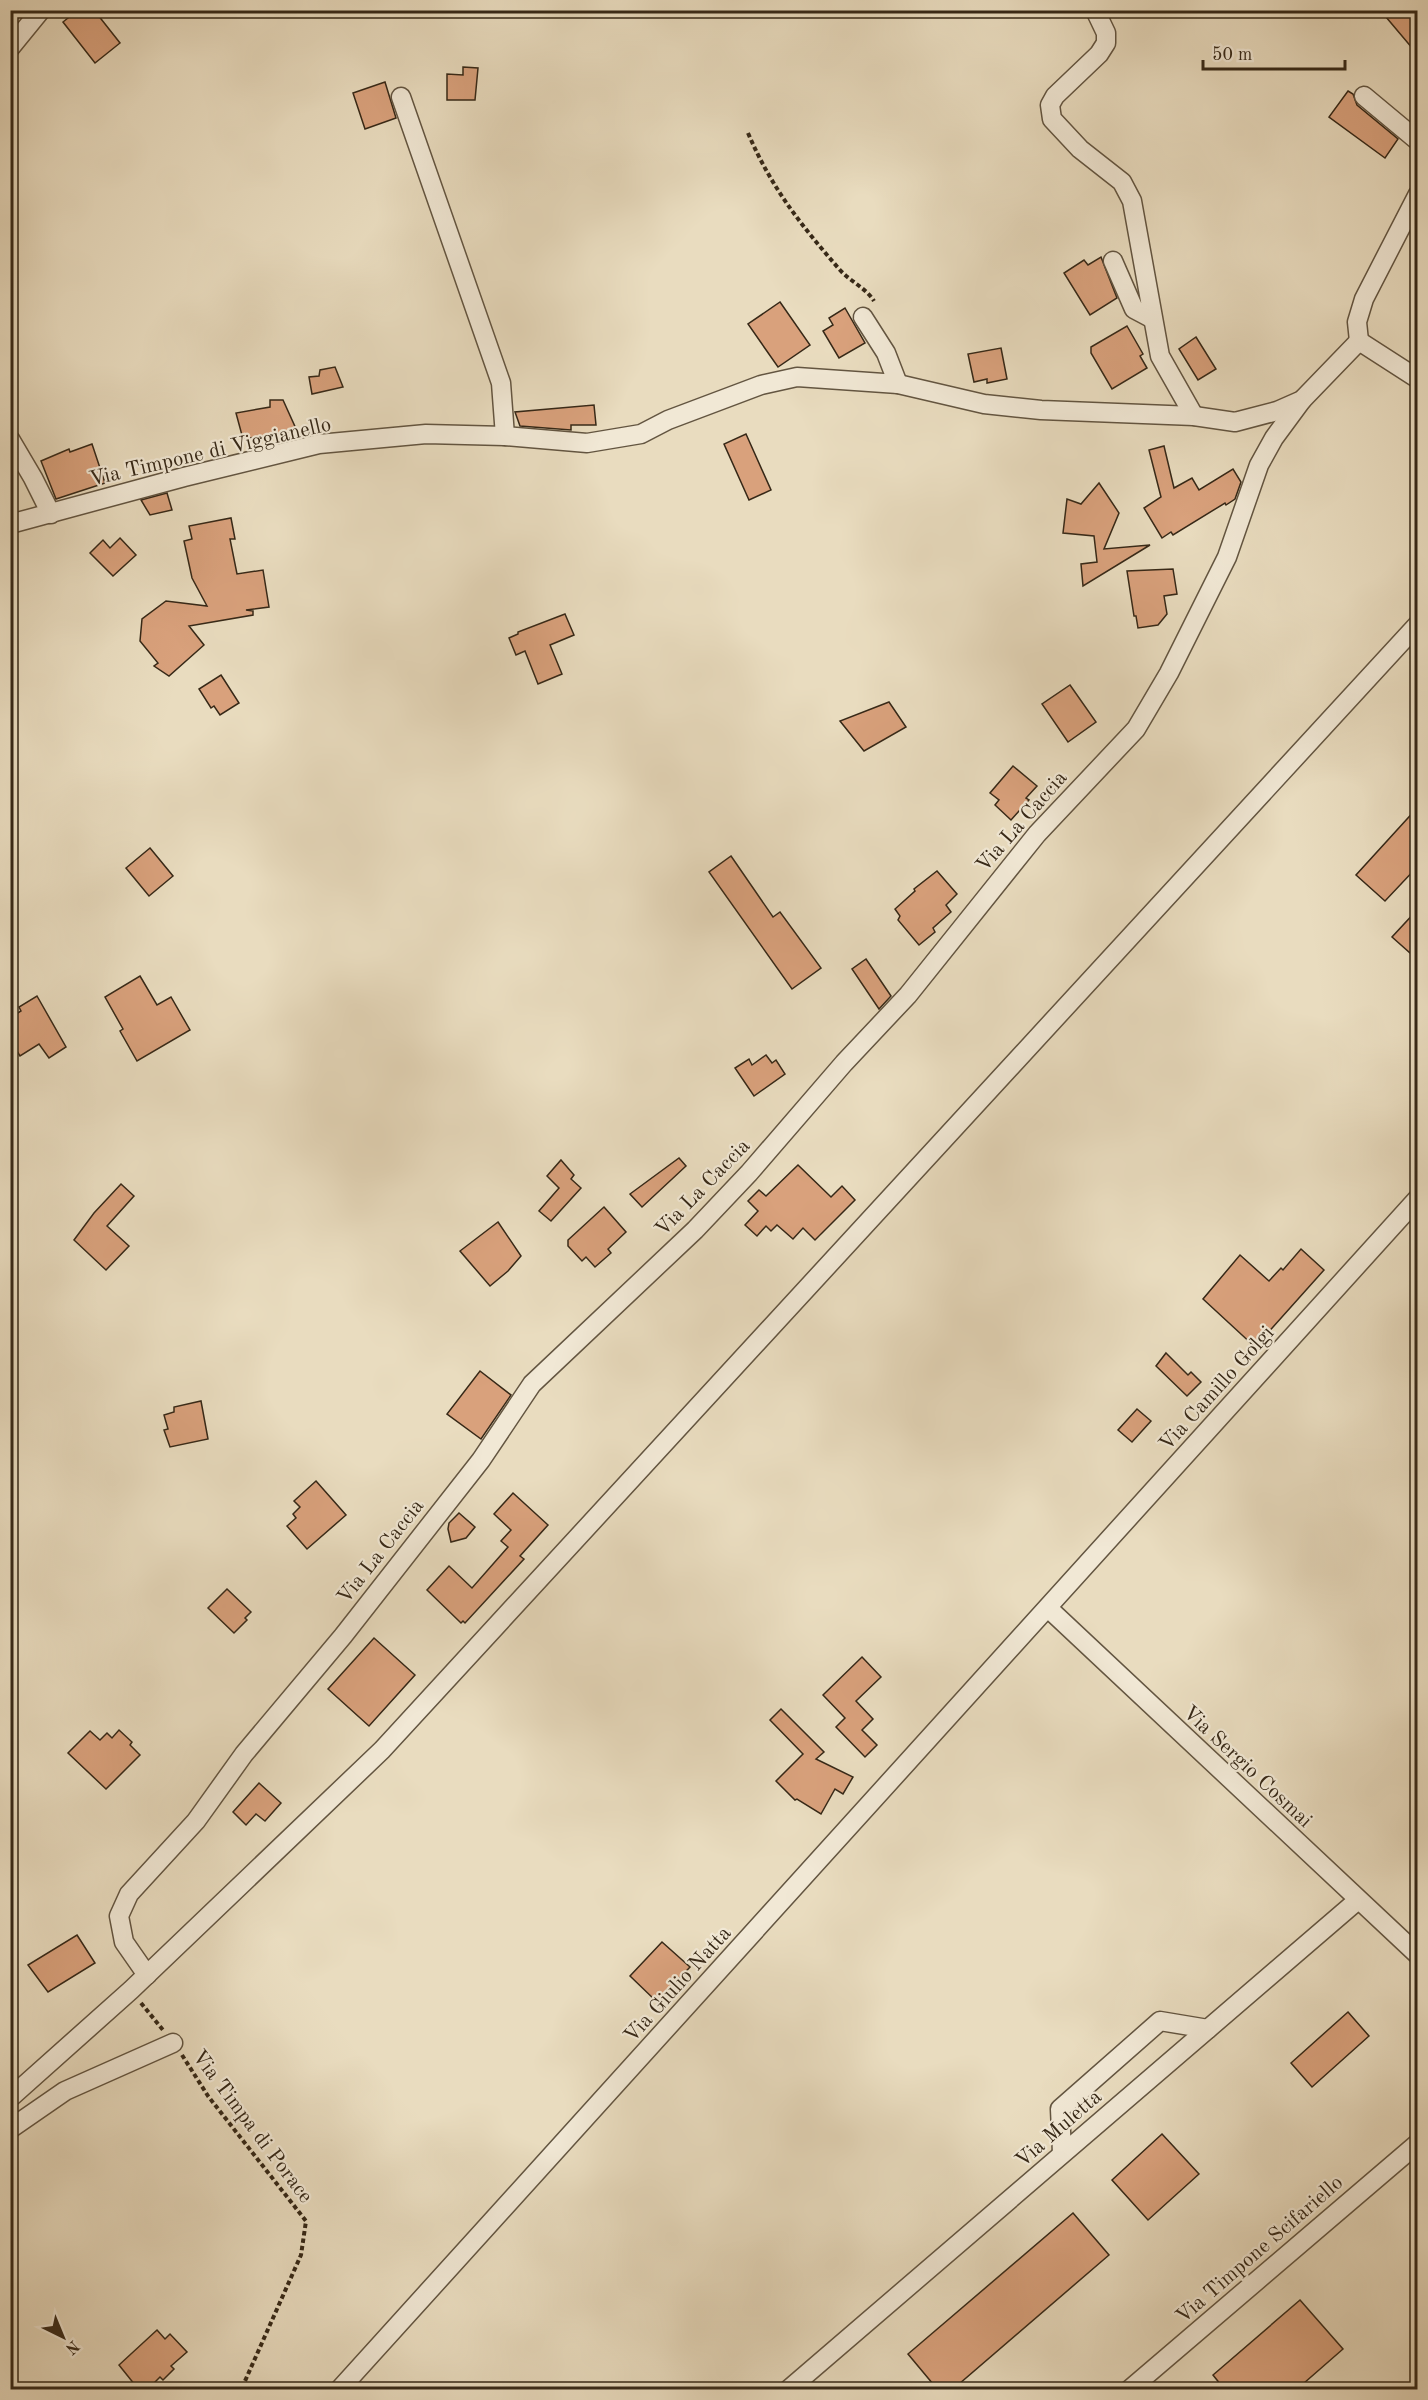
<svg xmlns="http://www.w3.org/2000/svg" width="1428" height="2400" font-family="'Old Standard TT',serif">
  <style>
    .building { fill: #d9a17c; stroke: #362817; stroke-width: 1.5 }
    .lines { fill: none; stroke-linecap: round; stroke-linejoin: round }
    .minor-casing { stroke: #635541; stroke-width: 21 }
    .path { stroke: #362817; stroke-width: 4; stroke-dasharray: 4.5 3; stroke-linecap: butt }
    .minor { stroke: #f1e8d5; stroke-width: 18 }
    .labels { text-anchor: middle; stroke-width: 4.5; stroke-linejoin: round; paint-order: stroke }
    .street-label { font-size: 21px; fill: #362817; stroke: #f1e8d5 }
  </style>
  <rect width="100%" height="100%" fill="#e9dcbf"/>
  <filter id="stains"><feTurbulence type="fractalNoise" baseFrequency=".00333" numOctaves="4"/><feColorMatrix values="0 0 0 0 .2 0 0 0 0 .09 0 0 0 0 .02 0 0 0 .5 -.17"/></filter>
  <radialGradient id="worn" r=".72"><stop offset=".6" stop-color="#630" stop-opacity="0"/><stop offset="1" stop-color="#630" stop-opacity=".3"/></radialGradient>
  <!-- building -->
  <g class="building">
    <path d="M78 10H94L120 43 95 63 63 22Z"/>
    <path d="M1394 10H1418V55L1386 17Z"/>
    <path d="M463 67 478 68 475 100H447V74L463 75Z"/>
    <path d="M385 82 396 118 365 129 353 93Z"/>
    <path d="M1348 91 1353 94 1357 105 1398 139 1385 158 1329 117Z"/>
    <path d="M1101 257 1117 298 1090 315 1064 273 1084 260 1088 265Z"/>
    <path d="M780 302 810 345 778 367 748 324Z"/>
    <path d="M845 308 865 343 839 358 823 331 833 325 829 318Z"/>
    <path d="M1127 326 1143 354 1140 356 1147 368 1112 389 1091 353V347Z"/>
    <path d="M1196 337 1216 369 1198 380 1179 349Z"/>
    <path d="M1001 348 1007 379 987 383V379L974 382 968 354Z"/>
    <path d="M335 367 343 387 312 394 309 377 319 376 320 370Z"/>
    <path d="M270 400H283L297 431 243 439 236 413 270 407Z"/>
    <path d="M594 405 596 425H571V430L520 426 515 412Z"/>
    <path d="M746 434 771 490 749 500 724 444Z"/>
    <path d="M92 444 105 483 56 499 41 461 69 449 70 452Z"/>
    <path d="M1164 446 1174 488 1192 478 1199 490 1233 469 1241 482 1235 499 1226 505 1225 503 1173 535 1171 532 1162 538 1144 508 1161 497 1149 450Z"/>
    <path d="M1099 483 1119 513 1104 549 1150 545 1083 586 1081 564 1097 562 1094 536 1063 533 1067 499 1081 504Z"/>
    <path d="M167 493 172 510 150 515 141 500Z"/>
    <path d="M231 518 235 539H230L237 574 263 570 269 607 246 610 253 611V615L189 626 204 645 169 676 154 666 158 663 140 641 142 619 166 601 207 606 192 578 184 541 192 539 189 526Z"/>
    <path d="M120 538 136 555 113 576 90 553 103 540 110 548Z"/>
    <path d="M1173 569 1177 594 1164 596 1167 614 1158 625 1138 628 1136 616H1134L1127 571Z"/>
    <path d="M565 614 574 635 550 645 562 674 538 684 525 651 516 655 509 638 518 634V632Z"/>
    <path d="M221 675 239 703 220 715 214 706 211 708 199 689Z"/>
    <path d="M1070 685 1096 722 1068 742 1042 704Z"/>
    <path d="M889 702 906 727 864 751 840 721Z"/>
    <path d="M1013 766 1037 786 1026 798 1029 800 1011 820 995 805 999 800 990 793Z"/>
    <path d="M1418 807V866L1385 901 1356 875Z"/>
    <path d="M150 848 173 876 149 896 126 868Z"/>
    <path d="M731 856 773 917 780 912 821 968 792 989 709 872Z"/>
    <path d="M937 871 957 894 946 905 951 912 933 928 935 932 919 945 898 920 900 916 895 909 915 891 914 889Z"/>
    <path d="M1418 909V960L1392 937Z"/>
    <path d="M866 959 891 996 879 1009 852 969Z"/>
    <path d="M140 976 157 1005 171 997 190 1030 137 1061 120 1031 123 1029 105 997Z"/>
    <path d="M37 996 66 1047 49 1058 39 1044 20 1056 10 1040V1018L21 1011 19 1007Z"/>
    <path d="M766 1055 772 1063 776 1060 785 1074 754 1096 735 1068 749 1059 752 1065Z"/>
    <path d="M679 1158 686 1166 642 1207 630 1194Z"/>
    <path d="M561 1160 574 1175 571 1179 581 1188 551 1221 539 1211 559 1188 547 1176Z"/>
    <path d="M798 1165 831 1197 842 1186 855 1200 815 1240 803 1228 793 1239 777 1225 771 1231 766 1226 757 1236 745 1225 758 1211 748 1201 759 1190 766 1196Z"/>
    <path d="M121 1184 134 1196 107 1226 129 1246 106 1270 74 1240 94 1213Z"/>
    <path d="M604 1207 626 1232 608 1249 611 1253 595 1267 586 1257 582 1261 568 1246V1240Z"/>
    <path d="M498 1222 521 1256 508 1271 490 1286 460 1251Z"/>
    <path d="M1301 1249 1324 1270 1255 1347 1203 1299 1240 1255 1269 1281 1281 1268 1283 1270Z"/>
    <path d="M1166 1353 1188 1375 1191 1372 1201 1382 1187 1396 1156 1366Z"/>
    <path d="M480 1371 511 1395 481 1439 447 1414Z"/>
    <path d="M201 1401 208 1439 170 1447 164 1430 168 1429 164 1415 174 1412V1407Z"/>
    <path d="M1137 1409 1151 1421 1132 1442 1118 1430Z"/>
    <path d="M316 1481 346 1515 307 1549 287 1526 296 1518 293 1514 300 1507 294 1501Z"/>
    <path d="M513 1493 548 1525 520 1556 524 1559 465 1623 463 1621 461 1623 427 1590 449 1566 472 1588 508 1547 501 1541 511 1530 494 1514Z"/>
    <path d="M459 1513 475 1527 466 1538 451 1542 448 1529 449 1523Z"/>
    <path d="M227 1589 251 1612 245 1618 247 1620 234 1633 208 1608Z"/>
    <path d="M374 1638 415 1675 369 1726 328 1689Z"/>
    <path d="M862 1657 881 1677 856 1701 873 1719 862 1730 877 1745 865 1757 836 1727 845 1718 823 1695Z"/>
    <path d="M781 1709 824 1752 816 1759 853 1777 843 1794 835 1789 821 1814 797 1799 795 1800 776 1781 803 1754 770 1720Z"/>
    <path d="M119 1730 132 1742 130 1745 140 1755 106 1789 68 1753 90 1731 100 1740 107 1733 112 1738Z"/>
    <path d="M259 1783 281 1803 265 1821 256 1814 246 1825 233 1812Z"/>
    <path d="M77 1935 95 1963 48 1992 28 1965Z"/>
    <path d="M662 1942 690 1967 657 2002 630 1976Z"/>
    <path d="M1348 2012 1369 2036 1312 2087 1291 2063Z"/>
    <path d="M1162 2134 1199 2174 1148 2220 1112 2180Z"/>
    <path d="M1073 2213 1109 2255 952 2390H938L908 2354Z"/>
    <path d="M1300 2300 1343 2349 1296 2390H1225L1213 2375Z"/>
    <path d="M157 2330 165 2339 170 2334 187 2352 171 2366 174 2369 163 2380 160 2377 147 2390H139L119 2365Z"/>
  </g>
  <g class="lines">
    <!-- minor casing -->
    <g class="minor-casing">
      <g id="minor">
        <path d="M1095 10 1106 33V43L1099 54 1055 96 1050 105 1052 119 1080 149 1122 182 1132 201 1160 356 1194 416"/>
        <path d="M10 48 41 10"/>
        <path d="M1364 96 1418 141"/>
        <path d="M401 97 501 383 505 436"/>
        <path d="M1113 261 1134 309 1151 318"/>
        <path d="M863 317 886 353 898 384"/>
        <path d="M1359 341 1357 322 1364 299 1418 194"/>
        <path d="M10 439 33 478 51 514"/>
        <path d="M10 524 184 477 319 444 426 434 505 436 587 443 641 434 668 420 761 385 797 377 898 384 984 404 1041 410 1194 416 1235 422 1277 411 1302 400 1359 341 1418 379"/>
        <path d="M1048 1608 1418 1955"/>
        <path d="M147 1975 124 1942 119 1916 129 1894 196 1821 244 1754 343 1636 481 1460 532 1384 695 1230 749 1173 844 1063 908 995 1037 834 1136 729 1169 673 1227 557 1259 465 1274 438 1302 400"/>
        <path d="M10 2098 131 1990 382 1750 1418 624"/>
        <path d="M10 2129 65 2091 173 2043"/>
        <path d="M1062 2153 1060 2109 1160 2021 1208 2029"/>
        <path d="M339 2390 1418 1198"/>
        <path d="M788 2390 1358 1900"/>
        <path d="M1129 2390 1418 2143"/>
      </g>
    </g>
    <!-- path -->
    <g class="path">
      <path d="M748 133C772 189 801 225 840 270 851 282 866 288 874 301"/>
      <path d="M141 2003 163 2030"/>
      <path d="M182 2055 208 2096 306 2221 301 2255 241 2390"/>
    </g>
    <!-- minor -->
    <use href="#minor" class="minor"/>
  </g>
  <g class="labels">
    <!-- street labels -->
    <g class="street-label">
      <text transform="translate(210 451) rotate(-13)" y="7">Via Timpone di Viggianello</text>
      <text transform="translate(1021 821) rotate(-49)" y="7">Via La Caccia</text>
      <text transform="translate(702 1187) rotate(-46)" y="7">Via La Caccia</text>
      <text transform="translate(1216 1388) rotate(-48)" y="7">Via Camillo Golgi</text>
      <text transform="translate(380 1551) rotate(-52)" y="7">Via La Caccia</text>
      <text transform="translate(1248 1766) rotate(43)" y="7">Via Sergio Cosmai</text>
      <text transform="translate(677 1984) rotate(-48)" y="7">Via Giulio Natta</text>
      <text transform="translate(253 2126) rotate(53)" y="7">Via Timpa di Porace</text>
      <text transform="translate(1058 2128) rotate(-41)" y="7">Via Muletta</text>
      <text transform="translate(1259 2249) rotate(-41)" y="7">Via Timpone Scifariello</text>
    </g>
  </g>
  <!-- margin -->
  <rect width="1428" height="2400" fill="none" stroke="#e9dcbf" stroke-width="36"/>
  <rect x="12" y="12" width="1404" height="2376" fill="none" stroke="#362817" stroke-width="3"/>
  <rect x="18" y="18" width="1392" height="2364" fill="none" stroke="#362817" stroke-width="1.5"/>
  <!-- north arrow -->
  <g transform="translate(63 2337) rotate(137)" stroke="#f1e8d5" stroke-width="4.5" paint-order="stroke">
  <path d="M0-4.5L10 22L0 15L-10 22Z" fill="#362817"/>
  <text y="-9" font-size="16" font-weight="bold" text-anchor="middle" fill="#362817">N</text>
  </g>
  <!-- scale -->
  <path d="M1203 60v9h142v-9" fill="none" stroke="#362817" stroke-width="3"/>
  <text x="1212" y="60" font-size="18" fill="#362817" stroke="#f1e8d5" stroke-width="4.5" paint-order="stroke">50 m</text>
  <rect width="100%" height="100%" filter="url(#stains)"/>
  <rect width="100%" height="100%" fill="url(#worn)"/>
</svg>
